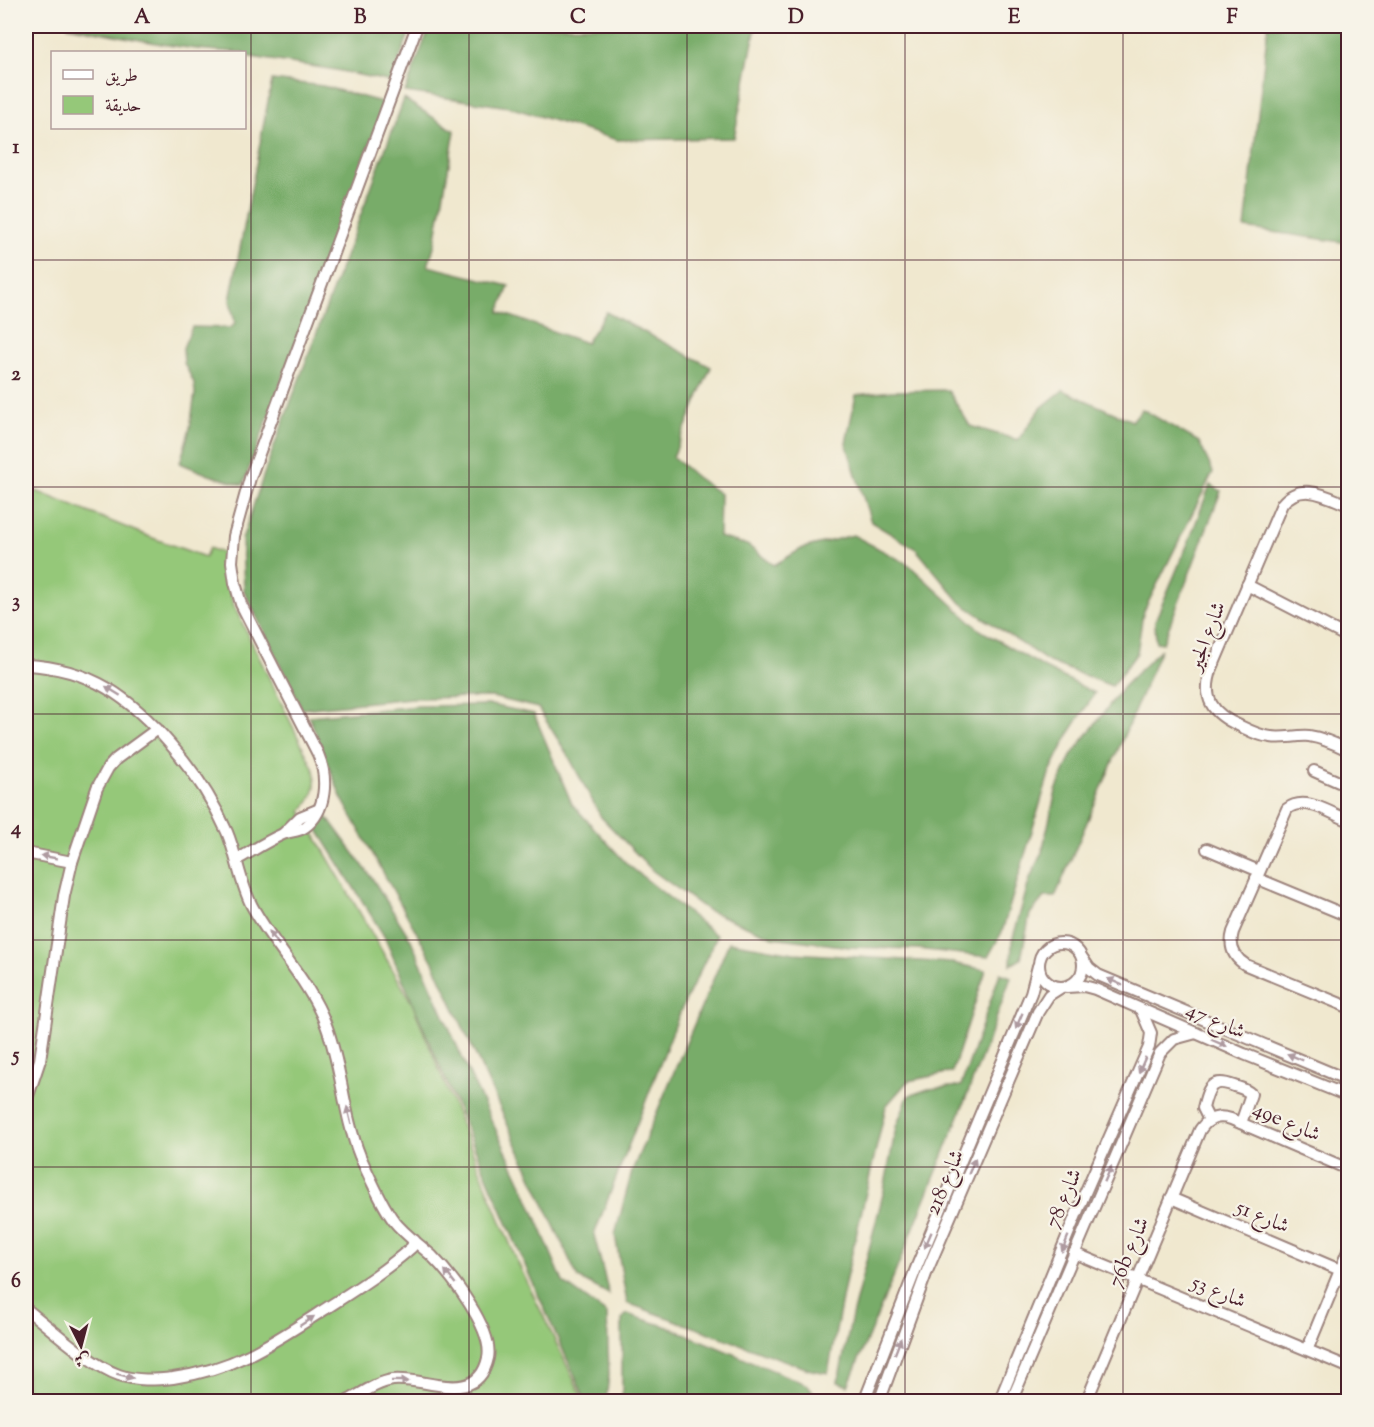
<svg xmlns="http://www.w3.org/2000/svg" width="1374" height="1427" font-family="'Sorts Mill Goudy',Amiri,serif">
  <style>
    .green { fill: #95c879; stroke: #707452; stroke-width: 1.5 }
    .forest { fill: #78ac69; stroke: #61664a; stroke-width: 1.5 }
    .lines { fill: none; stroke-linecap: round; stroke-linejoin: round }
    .minor-casing { stroke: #9d847d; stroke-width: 14 }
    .minor { stroke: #fff; stroke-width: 10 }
    .oneway { fill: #ae9aa0 }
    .grid { fill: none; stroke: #4a1f2b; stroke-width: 1.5; stroke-opacity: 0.55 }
    .labels { text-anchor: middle; stroke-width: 4.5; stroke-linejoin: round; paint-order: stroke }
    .street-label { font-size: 21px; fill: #4a1f2b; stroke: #f7f3e8 }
    .neatline { fill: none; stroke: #4a1f2b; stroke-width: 2 }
    .grid-label { font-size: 20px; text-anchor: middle; font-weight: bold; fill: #4a1f2b }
  </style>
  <rect width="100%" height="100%" fill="#f7f3e8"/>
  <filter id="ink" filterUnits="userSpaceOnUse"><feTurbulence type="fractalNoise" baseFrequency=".0167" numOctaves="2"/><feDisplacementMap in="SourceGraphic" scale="12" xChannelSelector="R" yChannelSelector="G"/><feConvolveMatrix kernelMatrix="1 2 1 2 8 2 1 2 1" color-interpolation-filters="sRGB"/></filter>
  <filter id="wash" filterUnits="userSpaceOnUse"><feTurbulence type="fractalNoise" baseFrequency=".008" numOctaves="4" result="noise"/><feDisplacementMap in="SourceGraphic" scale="24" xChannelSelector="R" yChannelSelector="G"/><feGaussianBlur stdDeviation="1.35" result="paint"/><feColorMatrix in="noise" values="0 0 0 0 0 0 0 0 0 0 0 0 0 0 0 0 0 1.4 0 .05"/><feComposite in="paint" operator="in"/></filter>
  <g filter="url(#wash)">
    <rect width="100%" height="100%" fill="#f0e8cf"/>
    <!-- green -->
    <path class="green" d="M26 487 150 537 205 557 209 548 225 554 228 586 234 606 314 770C318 787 313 799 301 811L412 1003 517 1261 584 1401H26Z"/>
    <!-- forest -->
    <g class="forest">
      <path d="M67 26H412L391 82 336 70 245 56 244 52C185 52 125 36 67 26Z"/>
      <path d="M430 26H756L734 138 617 140 509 107 405 92Z"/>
      <path d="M1268 26H1348V243L1245 228Z"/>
      <path d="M272 80 323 86 385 103 243 485 209 475 180 463 190 428 195 393 194 383 184 363 183 348 192 327 231 328 235 323 230 301Z"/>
      <path d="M404 99 455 131 435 243 428 266 509 286 499 312 586 343 606 312 711 367 673 457 696 477 720 494 719 537 747 545 774 565 803 548 853 535 908 564 980 630 1045 668 1095 693 1070 732 1049 774 1002 932 988 957 917 949 850 947 773 937 707 910 653 871 601 817 569 757 538 708 492 697 411 698 302 709 244 591 242 539 266 468Z"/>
      <path d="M948 390 970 426 1018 440 1041 408 1063 390 1132 421 1142 409 1199 442 1213 472 1143 613 1137 653 1112 686 1049 662 961 603 916 549 871 522 846 443 856 395 892 391Z"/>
      <path d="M1210 485 1221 491 1163 643 1156 642 1155 621 1189 541Z"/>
      <path d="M1161 649 1055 897H1044L1030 914 1021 959 1011 965 1012 941 1030 878 1042 852 1056 791 1071 756 1123 687Z"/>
      <path d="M491 705 534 714 572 804 627 864 717 936 681 1010 594 1235 609 1294 578 1278 433 962 341 797 309 716 418 706Z"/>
      <path d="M327 817 372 878 411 940 468 1071 526 1193 563 1282 607 1314 609 1375 606 1401H586L531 1279 384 936 316 827Z"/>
      <path d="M729 942 794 953 952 963 986 970 952 1072 908 1081 886 1106 845 1283 828 1373 811 1370 627 1303 615 1235 632 1171Z"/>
      <path d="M1000 973 1011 977C962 1115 904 1251 848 1386L838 1382 852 1316 884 1190 896 1127 908 1096 928 1089 961 1086Z"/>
      <path d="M627 1314 671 1328 808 1385 820 1401H622V1319Z"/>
    </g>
  </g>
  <g filter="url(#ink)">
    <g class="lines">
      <!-- minor casing -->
      <g class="minor-casing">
        <g id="minor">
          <path d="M1348 505C1326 496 1301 481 1282 504L1212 668C1201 698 1212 714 1240 726 1250 731 1260 736 1271 737 1284 739 1296 735 1309 736 1323 738 1336 744 1348 750"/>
          <path d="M1247 585 1348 637"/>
          <path d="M26 665C90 668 130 697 171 745 194 771 213 800 227 832 237 856 240 883 252 906 274 947 309 980 326 1025 342 1067 343 1114 360 1156 369 1176 381 1204 394 1221 404 1234 419 1244 432 1256 451 1275 494 1330 488 1358 477 1408 424 1376 393 1380 377 1382 361 1394 346 1402"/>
          <path d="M1314 771 1348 786"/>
          <path d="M1348 820C1330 813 1305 795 1287 809L1233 932C1229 946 1233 957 1246 965L1348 1007"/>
          <path d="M284 833 300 817 317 810"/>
          <path d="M1207 849 1259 871"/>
          <path d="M26 853 72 862"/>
          <path d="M238 859C252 851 267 841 283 834 290 831 298 832 305 827 327 811 328 777 318 754L241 604 235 583 232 562 234 536 250 478 417 26"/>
          <path d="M1256 878 1348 916"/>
          <circle cx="1061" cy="965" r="22"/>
          <path d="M1083 959 1089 968 1098 975 1348 1080"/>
          <path d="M1067 987 1084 986 1095 989 1244 1054 1348 1096"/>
          <path d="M26 1102 40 1060 64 896 72 862 97 788 108 768 116 759 157 729"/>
          <path d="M1209 1120 1203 1108C1208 1088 1211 1077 1234 1086 1240 1088 1246 1089 1251 1094L1241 1123"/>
          <path d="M1171 1198 1340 1270"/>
          <path d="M1074 1253 1348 1367"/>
          <path d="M26 1309C51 1328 90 1365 119 1375 137 1381 154 1380 173 1378 235 1369 271 1344 322 1311 353 1291 384 1272 412 1247L414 1240"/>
          <path d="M1308 1348 1348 1251"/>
          <path d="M864 1402 917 1266 1031 993 1038 966"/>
          <path d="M879 1402 927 1271 1038 1012 1049 995 1060 988"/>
          <path d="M999 1402 1085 1193 1149 1047 1151 1033 1141 1010"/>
          <path d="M1011 1402 1160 1053 1174 1039 1196 1033"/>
          <path d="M1086 1402 1200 1130C1208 1118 1218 1115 1231 1119L1348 1169"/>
        </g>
      </g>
      <!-- minor -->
      <use href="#minor" class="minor"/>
    </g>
    <!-- one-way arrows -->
    <defs><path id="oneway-solid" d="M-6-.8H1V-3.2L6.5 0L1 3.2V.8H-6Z" transform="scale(1.5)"/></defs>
    <g class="oneway">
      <use href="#oneway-solid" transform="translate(113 691) rotate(-148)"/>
      <use href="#oneway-solid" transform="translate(49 857) rotate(-170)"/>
      <use href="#oneway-solid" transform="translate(274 938) rotate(-125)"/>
      <use href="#oneway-solid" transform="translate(1115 982) rotate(-157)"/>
      <use href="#oneway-solid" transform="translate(1019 1021) rotate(113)"/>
      <use href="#oneway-solid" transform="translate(1219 1043) rotate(23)"/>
      <use href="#oneway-solid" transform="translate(1295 1057) rotate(-157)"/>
      <use href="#oneway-solid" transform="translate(1142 1065) rotate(114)"/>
      <use href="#oneway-solid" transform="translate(349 1115) rotate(-104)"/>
      <use href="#oneway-solid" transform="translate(972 1166) rotate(-67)"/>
      <use href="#oneway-solid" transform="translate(1108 1174) rotate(-66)"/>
      <use href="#oneway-solid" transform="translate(928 1240) rotate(113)"/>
      <use href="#oneway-solid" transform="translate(1065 1244) rotate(112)"/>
      <use href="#oneway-solid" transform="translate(450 1277) rotate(-128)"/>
      <use href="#oneway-solid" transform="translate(307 1321) rotate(-33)"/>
      <use href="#oneway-solid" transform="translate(898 1346) rotate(-69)"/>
      <use href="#oneway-solid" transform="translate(125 1376) rotate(15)"/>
      <use href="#oneway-solid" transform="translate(400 1381) rotate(1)"/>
    </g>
  </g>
  <!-- grid -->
  <path class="grid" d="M251 26V1402M469 26V1402M687 26V1402M905 26V1402M1123 26V1402M26 260H1348M26 487H1348M26 714H1348M26 940H1348M26 1167H1348"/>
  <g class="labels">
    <!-- street labels -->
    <g class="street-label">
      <text transform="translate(1206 636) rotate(-69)" y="7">شارع الجير</text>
      <text transform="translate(1216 1020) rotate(23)" y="7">شارع 47</text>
      <text transform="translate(1287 1121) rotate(23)" y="7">49e شارع</text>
      <text transform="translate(944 1182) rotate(-67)" y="7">شارع 218</text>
      <text transform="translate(1063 1198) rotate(-67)" y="7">شارع 78</text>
      <text transform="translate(1263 1216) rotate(23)" y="7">شارع 51</text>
      <text transform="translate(1128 1252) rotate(-67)" y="7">76b شارع</text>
      <text transform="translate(1219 1291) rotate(22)" y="7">شارع 53</text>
    </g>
  </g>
  <!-- margin -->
  <rect width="1374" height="1427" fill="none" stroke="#f7f3e8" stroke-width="66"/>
  <!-- legend -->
  <rect x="51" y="51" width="195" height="78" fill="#f7f3e8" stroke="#b29e9c" stroke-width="1.5"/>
  <rect x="63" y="70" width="30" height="9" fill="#ffffff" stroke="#b29e9c" stroke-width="1.5"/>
  <text x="105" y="81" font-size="18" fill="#4a1f2b">طريق</text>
  <rect x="63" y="96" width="30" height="18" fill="#95c879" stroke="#b29e9c" stroke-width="1.5"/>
  <text x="105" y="111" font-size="18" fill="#4a1f2b">حديقة</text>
  <!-- north arrow -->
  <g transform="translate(81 1346) rotate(174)" stroke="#f7f3e8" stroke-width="4.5" paint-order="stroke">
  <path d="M0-4.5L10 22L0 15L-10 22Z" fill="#4a1f2b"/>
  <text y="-9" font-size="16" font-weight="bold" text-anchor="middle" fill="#4a1f2b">ش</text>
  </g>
  <rect x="33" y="33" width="1308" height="1361" class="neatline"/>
  <g class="grid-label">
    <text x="142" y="23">A</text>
    <text x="360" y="23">B</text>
    <text x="578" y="23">C</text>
    <text x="796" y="23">D</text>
    <text x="1014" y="23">E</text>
    <text x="1232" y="23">F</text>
    <text x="16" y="153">1</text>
    <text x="16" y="380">2</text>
    <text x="16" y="607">3</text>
    <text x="16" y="834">4</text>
    <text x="16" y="1061">5</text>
    <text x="16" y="1287">6</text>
  </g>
</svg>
